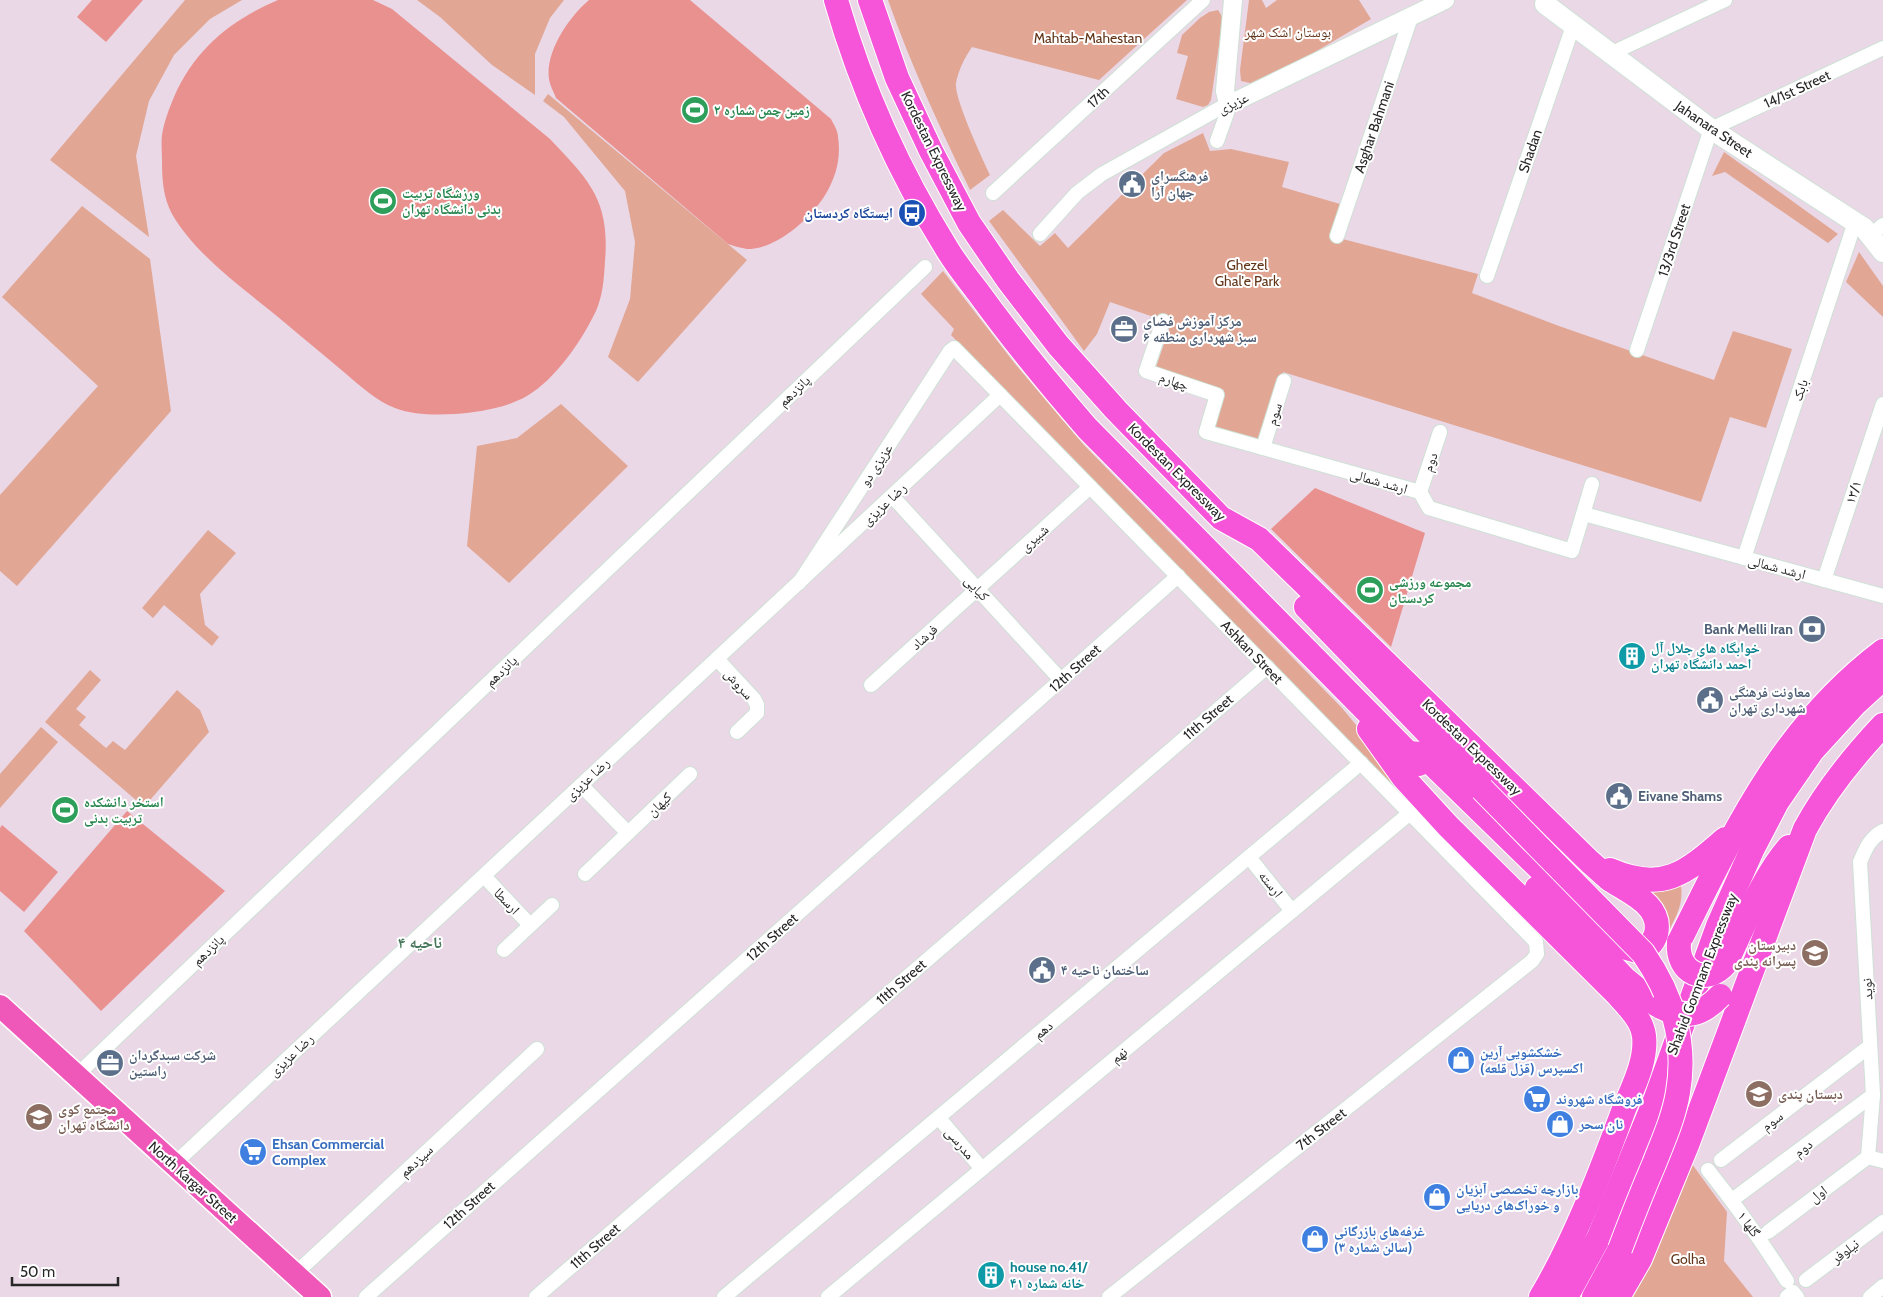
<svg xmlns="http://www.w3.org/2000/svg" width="1883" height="1297" font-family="Cabin,'Noto Naskh Arabic',sans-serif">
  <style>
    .green { fill: #e1a794 }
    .pitch { fill: #e9918f }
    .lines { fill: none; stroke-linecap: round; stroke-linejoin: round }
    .minor-casing { stroke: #cee1d5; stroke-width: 16 }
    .tertiary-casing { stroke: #cee1d5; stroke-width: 20 }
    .secondary-casing { stroke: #cee1d5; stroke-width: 22 }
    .primary-casing { stroke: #fff; stroke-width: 25 }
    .trunk-casing { stroke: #fff; stroke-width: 26 }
    .minor { stroke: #fff; stroke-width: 14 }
    .tertiary { stroke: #fff; stroke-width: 18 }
    .secondary { stroke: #fff; stroke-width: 20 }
    .primary { stroke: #ef58b9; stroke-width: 22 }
    .trunk { stroke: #f654d9; stroke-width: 24 }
    .trunk-bridge-casing { stroke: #fff; stroke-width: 26; stroke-linecap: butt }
    .trunk-bridge { stroke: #f654d9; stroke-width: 24 }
    .labels { text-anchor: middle; stroke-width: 4; stroke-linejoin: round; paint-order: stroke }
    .park-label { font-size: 14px; fill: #623519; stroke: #fff }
    .street-label { font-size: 14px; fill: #272727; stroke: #fff }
    .leisure-label { font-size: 14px; font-weight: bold; fill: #27864d; stroke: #fff; text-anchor: start }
    .service-label { font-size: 14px; font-weight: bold; fill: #4e5e75; stroke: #fff; text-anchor: start }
    .transit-label { font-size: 14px; font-weight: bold; fill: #164399; stroke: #fff; text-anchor: end }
    .culture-label { font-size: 14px; font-weight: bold; fill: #0d838f; stroke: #fff; text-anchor: start }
    .education-label { font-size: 14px; font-weight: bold; fill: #785e54; stroke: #fff; text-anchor: start }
    .shop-label { font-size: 14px; font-weight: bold; fill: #366cbe; stroke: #fff; text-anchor: start }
    .quarter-label { font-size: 16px; font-weight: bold; fill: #48775b; stroke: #fff }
  </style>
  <rect width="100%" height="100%" fill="#ead8e7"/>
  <!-- green -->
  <g class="green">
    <path d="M185 0H242L210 19 174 55 149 101 136 156 149 237 50 160Z"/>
    <path d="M417 0H564L550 18 535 54V95L492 65 440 17Z"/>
    <path d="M888 0H1187L1099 80 972 47C965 57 958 71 956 83 954 98 982 158 990 175L970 190C940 128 911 65 888 0Z"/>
    <path d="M1249 0H1262L1266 8 1277 0H1359L1371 19 1259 85 1241 81 1240 70Z"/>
    <path d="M1218 10 1223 18 1211 100 1208 105 1203 107 1176 99 1188 56 1177 53 1182 35 1200 18 1209 12Z"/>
    <path d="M548 94 747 260 638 382 608 357 630 299 635 242 625 191 564 117 543 101Z"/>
    <path d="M1203 133 1210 151 1231 149 1289 162 1282 187 1340 204 1331 236 1478 274 1472 293 1559 326 1714 380 1733 331 1792 349 1766 428 1730 417 1701 502 1283 372 1262 442 1213 428 1224 390 1155 370 1171 323 1110 302 1097 334 1084 351 989 221 1003 210 1040 246 1055 233 1068 248 1164 153Z"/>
    <path d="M1724 152 1838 234 1828 243 1725 172 1712 176Z"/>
    <path d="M82 206 150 259 171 411 17 586 0 571V495L98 386 2 297Z"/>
    <path d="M1859 252 1883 286V317L1846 282Z"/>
    <path d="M943 271 1016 365 1083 444 1342 708 1372 744 1416 805V814L1282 673 951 335 954 329 921 294Z"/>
    <path d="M561 404 628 466 509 583 467 546 477 446 517 438Z"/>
    <path d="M208 530 236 553 200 594 205 625 219 637 212 646 164 605 153 618 142 608Z"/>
    <path d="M90 670 101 680 76 709 86 717 79 725 106 748 113 741 125 750 177 690 200 710 209 732 144 807 45 722Z"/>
    <path d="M41 727 58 742 0 808V774Z"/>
    <path d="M1680 879C1685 903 1677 915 1666 936L1639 888Z"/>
    <path d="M1692 1164 1727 1212 1724 1261 1753 1297H1629Z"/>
  </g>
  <!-- pitch -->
  <g class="pitch">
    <path d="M92 0H143L106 42 77 17Z"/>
    <path d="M278 0H373L392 9 550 139C590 181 610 201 605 261 604 278 603 295 596 311 582 340 556 379 527 396 506 408 479 412 455 414 435 415 413 415 395 408 378 402 359 385 345 373 325 356 304 339 284 322 247 291 196 256 172 214 163 197 162 179 162 160 162 152 161 143 162 135 164 122 169 109 174 97 195 49 231 20 278 0Z"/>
    <path d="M589 0H690L831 119C834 125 838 131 838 137 844 175 821 208 793 230 780 240 764 249 747 249 741 248 734 246 728 244L556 98C554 92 550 86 549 79 545 52 569 17 589 0Z"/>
    <path d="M1315 488 1425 533 1391 647 1271 529Z"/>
    <path d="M127 811 225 891 101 1011 24 931Z"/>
    <path d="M2 825 58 872 24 912 0 891V828Z"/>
  </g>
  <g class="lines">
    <!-- minor casing -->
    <g class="minor-casing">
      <g id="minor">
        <path d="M1610 54 1725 0"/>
        <path d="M1217 141 1231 102"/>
        <path d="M993 193 1203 0"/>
        <path d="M1040 234 1077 193 1102 174 1231 102"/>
        <path d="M1871 235 1883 225"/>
        <path d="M1337 236 1411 17"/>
        <path d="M1487 276 1573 26"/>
        <path d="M1163 321 1146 371 1217 395 1206 432 1420 492 1429 508 1572 551 1592 484"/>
        <path d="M1637 350 1711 129 1883 48"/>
        <path d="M1263 448 1284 381"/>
        <path d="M1420 492 1440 432"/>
        <path d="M892 496 1061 680"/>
        <path d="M1584 514 1883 596"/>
        <path d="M1744 558 1855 222"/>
        <path d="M1824 580 1883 404"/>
        <path d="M799 583 950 351 954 348 1536 942 1537 954 1532 961 1109 1297"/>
        <path d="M717 659 754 699 757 705V713L737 732"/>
        <path d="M871 685 1090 487"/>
        <path d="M581 785 628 833"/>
        <path d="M1249 857 1292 911"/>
        <path d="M585 874 690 774"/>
        <path d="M484 876 530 925"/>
        <path d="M504 950 552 905"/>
        <path d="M77 1075 925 267"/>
        <path d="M939 1118 982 1169"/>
        <path d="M1868 1157 1873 1095 1860 862C1866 848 1870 838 1883 831"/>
        <path d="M1868 1157 1883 1161"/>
        <path d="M1721 1160 1870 1046"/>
        <path d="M174 1164 1000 395"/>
        <path d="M1708 1170C1736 1205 1762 1242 1787 1281"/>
        <path d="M1732 1200 1873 1095"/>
        <path d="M1768 1232 1868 1157"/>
        <path d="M295 1274 537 1049"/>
        <path d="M1806 1280 1883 1222"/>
        <path d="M366 1297 1178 576"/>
        <path d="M536 1297 1267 667"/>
        <path d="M724 1297 1361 763"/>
        <path d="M828 1297 1410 813"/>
        <path d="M1787 1297 1793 1292 1797 1297"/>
        <path d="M1870 1297 1883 1286"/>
      </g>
    </g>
    <!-- tertiary casing -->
    <g class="tertiary-casing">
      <path id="tertiary" d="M1233 0 1225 91 1227 99 1234 102 1445 0"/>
    </g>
    <!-- secondary casing -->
    <g class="secondary-casing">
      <path id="secondary" d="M1545 4 1711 129 1864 228 1883 252"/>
    </g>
    <!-- primary casing -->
    <g class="primary-casing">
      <path id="primary" d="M0 1006 320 1297"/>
    </g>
    <!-- trunk casing -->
    <g class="trunk-casing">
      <g id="trunk">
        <path d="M836 0C861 87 899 172 947 249 956 264 967 278 978 292 1012 339 1049 384 1087 428L1419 764"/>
        <path d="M870 0 897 78 931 151 969 223 1008 280 1058 345 1116 410 1221 518 1259 539 1590 862C1596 867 1602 873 1608 878 1627 892 1663 904 1656 934 1653 944 1646 949 1637 951L1623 947 1616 943 1422 754 1408 753"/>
        <path d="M1306 607 1482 789"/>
        <path d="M1369 729 1404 778 1448 826 1618 995C1628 1007 1642 1019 1644 1036 1647 1060 1633 1087 1624 1109 1601 1171 1575 1240 1541 1297"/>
        <path d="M1610 870C1663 893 1686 873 1725 839"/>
        <path d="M1537 888 1625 979 1657 1005"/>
        <path d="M1679 942C1734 832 1781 728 1883 651"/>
        <path d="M1726 963C1744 926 1762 878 1789 847"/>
        <path d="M1566 1297 1599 1237 1656 1098 1718 926 1752 850 1777 802 1812 751 1855 704 1883 678"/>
        <path d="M1594 1297 1620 1249"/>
        <path d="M1618 1297 1640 1259 1687 1145 1805 829C1826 790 1853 757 1883 725"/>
      </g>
    </g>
    <!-- minor -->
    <use href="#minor" class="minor"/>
    <!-- tertiary -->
    <use href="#tertiary" class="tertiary"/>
    <!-- secondary -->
    <use href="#secondary" class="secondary"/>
    <!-- primary -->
    <use href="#primary" class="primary"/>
    <!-- trunk -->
    <use href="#trunk" class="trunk"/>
    <!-- trunk-bridge casing -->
    <g class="trunk-bridge-casing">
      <g id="trunk-bridge">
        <path d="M1482 789 1643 953C1672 995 1687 1040 1678 1092 1674 1117 1663 1141 1654 1164 1642 1192 1631 1220 1620 1249"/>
        <path d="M1679 942C1676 973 1706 987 1726 963"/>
        <path d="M1661 1007C1685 1019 1701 1016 1720 996"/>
      </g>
    </g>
    <!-- trunk-bridge -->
    <use href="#trunk-bridge" class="trunk-bridge"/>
  </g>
  <!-- icons -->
  <defs>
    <g id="stadium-disc" transform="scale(1.4375)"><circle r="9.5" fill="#2e9e5b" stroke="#fff"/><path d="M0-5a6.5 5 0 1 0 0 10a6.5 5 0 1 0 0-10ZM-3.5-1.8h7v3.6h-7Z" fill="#fff"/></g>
    <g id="civic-disc" transform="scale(1.4375)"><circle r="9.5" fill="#5c6f8a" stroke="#fff"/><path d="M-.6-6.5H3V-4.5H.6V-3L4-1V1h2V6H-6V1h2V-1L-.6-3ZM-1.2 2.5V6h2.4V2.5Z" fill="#fff"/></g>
    <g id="bus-disc" transform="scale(1.4375)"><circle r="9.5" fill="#1a4fb4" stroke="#fff"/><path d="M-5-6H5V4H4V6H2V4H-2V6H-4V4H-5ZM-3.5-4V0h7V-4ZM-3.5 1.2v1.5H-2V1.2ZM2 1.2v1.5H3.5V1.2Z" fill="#fff"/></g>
    <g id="office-disc" transform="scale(1.4375)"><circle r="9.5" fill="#5c6f8a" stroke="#fff"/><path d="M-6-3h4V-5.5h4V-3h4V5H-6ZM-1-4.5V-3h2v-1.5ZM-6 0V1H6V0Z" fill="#fff"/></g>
    <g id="bank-disc" transform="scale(1.4375)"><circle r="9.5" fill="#5c6f8a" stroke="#fff"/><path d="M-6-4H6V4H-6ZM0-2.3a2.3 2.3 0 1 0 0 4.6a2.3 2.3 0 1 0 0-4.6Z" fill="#fff"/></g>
    <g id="building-disc" transform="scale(1.4375)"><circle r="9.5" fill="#0f9aa8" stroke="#fff"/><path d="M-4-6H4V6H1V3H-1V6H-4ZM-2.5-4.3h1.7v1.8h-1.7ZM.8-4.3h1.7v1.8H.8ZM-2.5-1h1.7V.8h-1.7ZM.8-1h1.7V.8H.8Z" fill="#fff"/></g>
    <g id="school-disc" transform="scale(1.4375)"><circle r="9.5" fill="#8d6e63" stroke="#fff"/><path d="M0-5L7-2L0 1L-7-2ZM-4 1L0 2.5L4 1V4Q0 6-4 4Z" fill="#fff"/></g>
    <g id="shop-disc" transform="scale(1.4375)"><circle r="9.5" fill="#3f7fe0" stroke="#fff"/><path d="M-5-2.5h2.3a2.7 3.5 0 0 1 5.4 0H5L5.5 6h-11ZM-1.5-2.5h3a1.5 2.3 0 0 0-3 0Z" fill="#fff"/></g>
    <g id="supermarket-disc" transform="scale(1.4375)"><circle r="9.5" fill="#3f7fe0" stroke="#fff"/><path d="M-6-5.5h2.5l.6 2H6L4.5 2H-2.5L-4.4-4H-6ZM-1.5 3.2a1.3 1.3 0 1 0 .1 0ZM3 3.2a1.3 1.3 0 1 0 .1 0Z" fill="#fff"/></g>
    <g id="university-disc" transform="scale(1.4375)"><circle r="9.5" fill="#8d6e63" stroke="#fff"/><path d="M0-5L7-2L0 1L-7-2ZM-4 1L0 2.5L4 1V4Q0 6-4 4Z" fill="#fff"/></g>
  </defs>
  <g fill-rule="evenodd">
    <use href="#stadium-disc" x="695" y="110"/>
    <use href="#civic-disc" x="1132" y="184"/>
    <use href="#stadium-disc" x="383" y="201"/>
    <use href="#bus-disc" x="912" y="213"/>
    <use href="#office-disc" x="1124" y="329"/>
    <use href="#stadium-disc" x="1370" y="590"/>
    <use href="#bank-disc" x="1812" y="629"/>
    <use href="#building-disc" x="1632" y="656"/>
    <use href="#civic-disc" x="1710" y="700"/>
    <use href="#civic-disc" x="1619" y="796"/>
    <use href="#stadium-disc" x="65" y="810"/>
    <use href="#school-disc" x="1815" y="953"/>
    <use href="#civic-disc" x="1042" y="970"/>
    <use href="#shop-disc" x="1461" y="1060"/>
    <use href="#office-disc" x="110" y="1063"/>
    <use href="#school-disc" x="1759" y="1094"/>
    <use href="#supermarket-disc" x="1537" y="1099"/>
    <use href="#university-disc" x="39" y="1117"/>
    <use href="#shop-disc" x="1560" y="1124"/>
    <use href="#supermarket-disc" x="253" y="1152"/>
    <use href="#shop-disc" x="1437" y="1197"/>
    <use href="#shop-disc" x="1315" y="1239"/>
    <use href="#building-disc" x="991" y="1275"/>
  </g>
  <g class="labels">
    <!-- park labels -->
    <g class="park-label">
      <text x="1288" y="37">بوستان اشک شهر</text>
      <text x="1088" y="43">Mahtab-Mahestan</text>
      <text x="1247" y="270">Ghezel<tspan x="1247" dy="16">Ghal'e Park</tspan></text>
      <text x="1688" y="1264">Golha</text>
    </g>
    <!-- street labels -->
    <g class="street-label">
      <text transform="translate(1797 89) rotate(-25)" y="5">14/1st Street</text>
      <text transform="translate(1098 97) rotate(-43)" y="5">17th</text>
      <text transform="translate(1233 103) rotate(-25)" y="5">عزیزی</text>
      <text transform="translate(1374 127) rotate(-71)" y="5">Asghar Bahmani</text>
      <text transform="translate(1714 129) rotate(34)" y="5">Jahanara Street</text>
      <text transform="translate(934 151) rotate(64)" y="5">Kordestan Expressway</text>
      <text transform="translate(1530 151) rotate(-71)" y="5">Shadan</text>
      <text transform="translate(1674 240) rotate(-72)" y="5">13/3rd Street</text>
      <text transform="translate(1174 381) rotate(19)" y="5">چهارم</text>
      <text transform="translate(1800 390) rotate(-72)" y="5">بابک</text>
      <text transform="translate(794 391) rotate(-44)" y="5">پانزدهم</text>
      <text transform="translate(1274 414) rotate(-73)" y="5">سوم</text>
      <text transform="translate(1430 462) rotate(-71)" y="5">دوم</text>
      <text transform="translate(876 465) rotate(-57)" y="5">عزیزی دو</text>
      <text transform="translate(1177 472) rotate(45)" y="5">Kordestan Expressway</text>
      <text transform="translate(1379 481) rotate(16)" y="5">ارشد شمالی</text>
      <text transform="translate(1853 492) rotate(-71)" y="5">۱۳/۱</text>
      <text transform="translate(884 504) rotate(-43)" y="5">رضا عزیزی</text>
      <text transform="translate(1034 538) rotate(-42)" y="5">شبیری</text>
      <text transform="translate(1777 567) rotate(15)" y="5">ارشد شمالی</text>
      <text transform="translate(977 588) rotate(47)" y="5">کیایی</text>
      <text transform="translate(924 637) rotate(-42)" y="5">فرشاد</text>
      <text transform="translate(1252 652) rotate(46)" y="5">Ashkan Street</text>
      <text transform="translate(1075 668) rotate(-42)" y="5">12th Street</text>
      <text transform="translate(501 671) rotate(-44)" y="5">پانزدهم</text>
      <text transform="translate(739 684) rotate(48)" y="5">سروش</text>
      <text transform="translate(1208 717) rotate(-41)" y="5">11th Street</text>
      <text transform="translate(1472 747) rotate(44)" y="5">Kordestan Expressway</text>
      <text transform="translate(587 779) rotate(-43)" y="5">رضا عزیزی</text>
      <text transform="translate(659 804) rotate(-43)" y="5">کیهان</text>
      <text transform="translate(1271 884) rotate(51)" y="5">ارسته</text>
      <text transform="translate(507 901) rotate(46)" y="5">ارسطا</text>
      <text transform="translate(772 937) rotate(-42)" y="5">12th Street</text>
      <text transform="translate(208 950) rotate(-44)" y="5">پانزدهم</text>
      <text transform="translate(1702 974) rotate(-69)" y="5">Shahid Gomnam Expressway</text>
      <text transform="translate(901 982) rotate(-41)" y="5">11th Street</text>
      <text transform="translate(1867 989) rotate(-93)" y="5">نوید</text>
      <text transform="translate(1043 1030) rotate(-40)" y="5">دهم</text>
      <text transform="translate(291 1055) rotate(-43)" y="5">رضا عزیزی</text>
      <text transform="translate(1119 1055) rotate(-40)" y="5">نهم</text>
      <text transform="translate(1772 1121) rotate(-37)" y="5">سوم</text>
      <text transform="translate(1321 1129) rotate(-38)" y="5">7th Street</text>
      <text transform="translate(960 1143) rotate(50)" y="5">مدرسی</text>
      <text transform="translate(1803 1148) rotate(-37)" y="5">دوم</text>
      <text transform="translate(416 1161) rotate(-43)" y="5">سیزدهم</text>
      <text transform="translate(193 1182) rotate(42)" y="5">North Kargar Street</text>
      <text transform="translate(1818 1194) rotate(-37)" y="5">اول</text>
      <text transform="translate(469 1205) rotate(-42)" y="5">12th Street</text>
      <text transform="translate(1749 1224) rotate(54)" y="5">گلها ۱</text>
      <text transform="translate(595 1246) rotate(-41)" y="5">11th Street</text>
      <text transform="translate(1845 1251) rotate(-37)" y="5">نیلوفر</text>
    </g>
    <!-- leisure labels -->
    <g class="leisure-label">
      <text x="714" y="115">زمین چمن شماره ۲</text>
      <text x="402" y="198">ورزشگاه تربیت<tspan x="402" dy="16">بدنی دانشگاه تهران</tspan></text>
      <text x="1389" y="587">مجموعه ورزشی<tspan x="1389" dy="16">کردستان</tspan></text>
      <text x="84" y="807">استخر دانشکده<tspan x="84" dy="16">تربیت بدنی</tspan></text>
    </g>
    <!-- service labels -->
    <g class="service-label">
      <text x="1151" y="181">فرهنگسرای<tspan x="1151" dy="16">جهان آرا</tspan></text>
      <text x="1143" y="326">مرکز آموزش فضای<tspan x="1143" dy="16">سبز شهرداری منطقه ۶</tspan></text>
      <text x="1793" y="634" text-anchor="end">Bank Melli Iran</text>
      <text x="1729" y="697">معاونت فرهنگی<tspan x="1729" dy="16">شهرداری تهران</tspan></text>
      <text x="1638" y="801">Eivane Shams</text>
      <text x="1061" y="975">ساختمان ناحیه ۴</text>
      <text x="129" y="1060">شرکت سبدگردان<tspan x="129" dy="16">راستین</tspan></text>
    </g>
    <!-- transit labels -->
    <g class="transit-label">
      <text x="893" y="218">ایستگاه کردستان</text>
    </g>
    <!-- culture labels -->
    <g class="culture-label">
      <text x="1651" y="653">خوابگاه های جلال آل<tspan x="1651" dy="16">احمد دانشگاه تهران</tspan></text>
      <text x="1010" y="1272">house no.41/<tspan x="1010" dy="16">خانه شماره ۴۱</tspan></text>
    </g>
    <!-- education labels -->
    <g class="education-label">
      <text x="1796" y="950" text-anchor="end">دبیرستان<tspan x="1796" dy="16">پسرانه پندی</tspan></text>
      <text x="1778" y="1099">دبستان پندی</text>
      <text x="58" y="1114">مجتمع کوی<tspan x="58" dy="16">دانشگاه تهران</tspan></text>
    </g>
    <!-- shop labels -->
    <g class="shop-label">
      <text x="1480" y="1057">خشکشویی آرین<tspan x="1480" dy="16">اکسپرس (قزل قلعه)</tspan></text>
      <text x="1556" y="1104">فروشگاه شهروند</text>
      <text x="1579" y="1129">نان سحر</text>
      <text x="272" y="1149">Ehsan Commercial<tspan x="272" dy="16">Complex</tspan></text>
      <text x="1456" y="1194">بازارچه تخصصی آبزیان<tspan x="1456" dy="16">و خوراک‌های دریایی</tspan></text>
      <text x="1334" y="1236">غرفه‌های بازرگانی<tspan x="1334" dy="16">(سالن شماره ۳)</tspan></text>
    </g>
    <!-- quarter labels -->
    <g class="quarter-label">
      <text x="420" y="948">ناحیه ۴</text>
    </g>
  </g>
  <!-- scale -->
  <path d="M12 1277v8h106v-8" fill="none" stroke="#272727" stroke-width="2.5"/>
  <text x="20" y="1277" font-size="15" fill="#272727" stroke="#ffffff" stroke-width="4" paint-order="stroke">50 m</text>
</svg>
